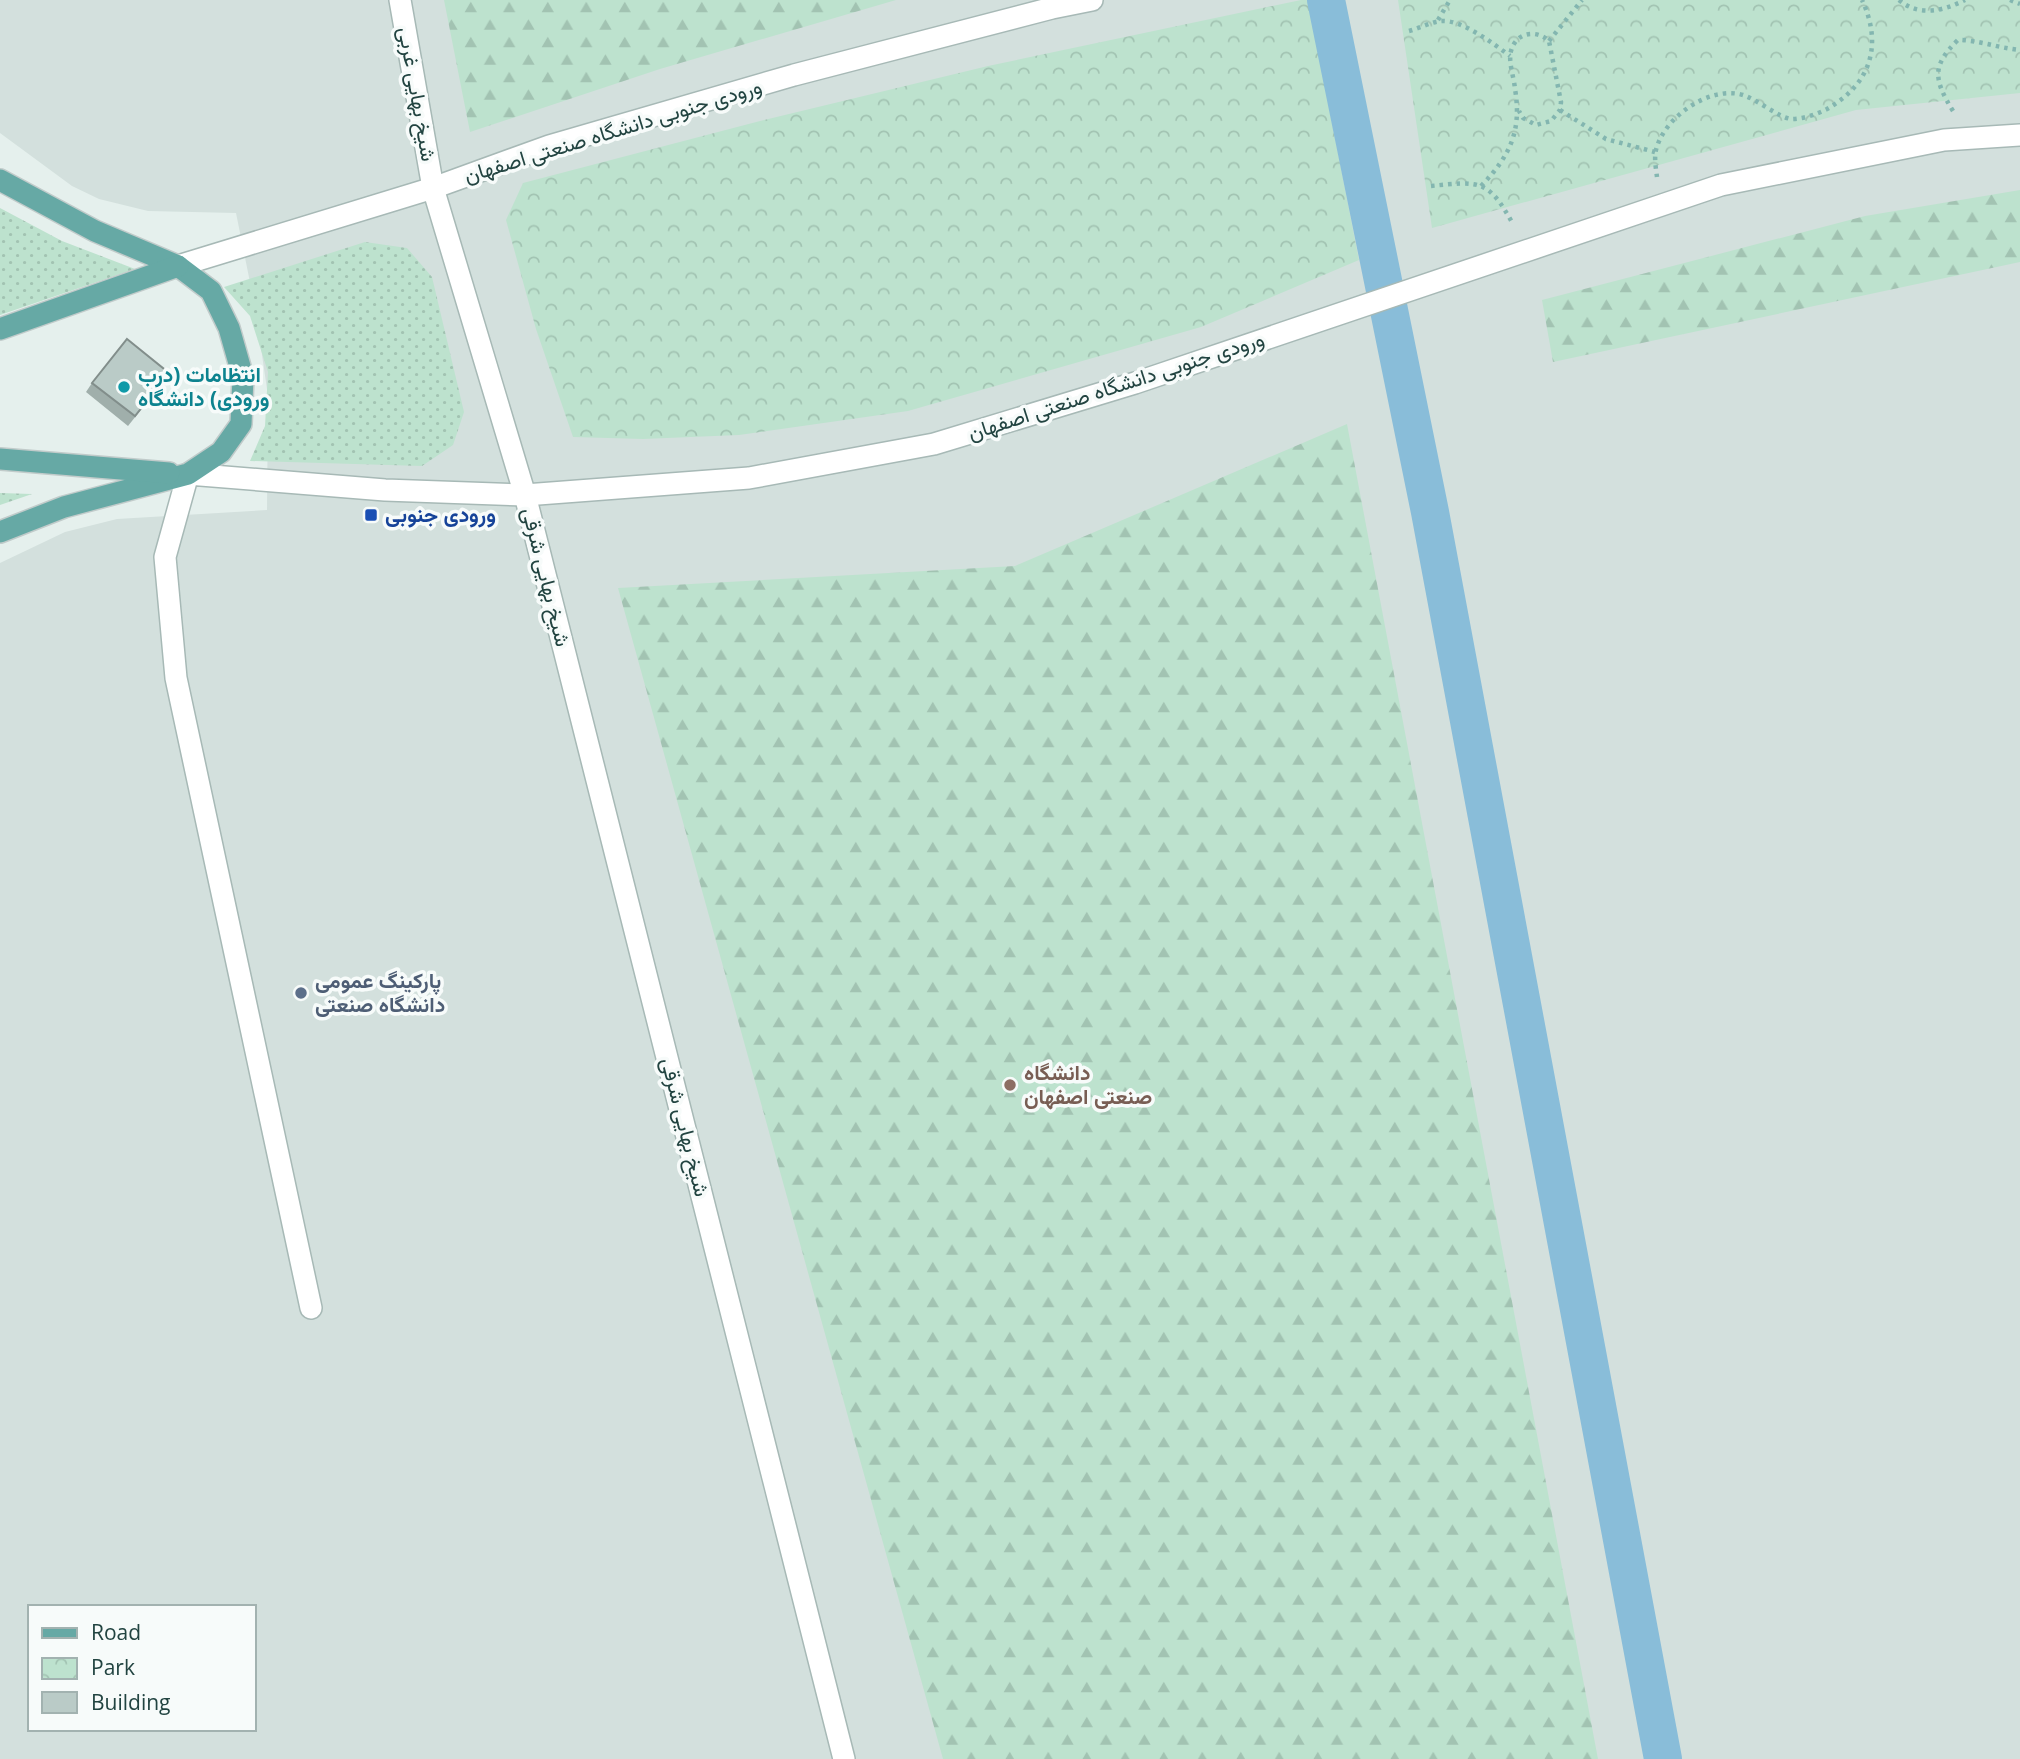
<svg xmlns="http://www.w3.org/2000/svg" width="2020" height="1759" font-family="'Open Sans',Vazirmatn,sans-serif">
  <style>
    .built { fill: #d3e0dd; fill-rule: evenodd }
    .grass { fill: url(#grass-dots) }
    .forest { fill: url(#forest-firs) }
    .park { fill: url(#park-crowns) }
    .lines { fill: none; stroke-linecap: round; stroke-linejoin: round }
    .canal { stroke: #89bdd9; stroke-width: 38 }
    .minor-casing { stroke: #a7b9b6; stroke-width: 24 }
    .major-casing { stroke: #c1cbca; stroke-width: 24 }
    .path { stroke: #83b6b0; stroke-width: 4.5; stroke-dasharray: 3.5 5; stroke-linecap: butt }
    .minor { stroke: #fff; stroke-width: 21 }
    .major { stroke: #66a9a5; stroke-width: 21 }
    .wall { fill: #a0afab }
    .building { fill: #bacbc7; stroke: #828e8b; stroke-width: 2 }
    .culture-dot { fill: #0f9aa8; stroke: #f7fbfa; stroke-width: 2.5 }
    .transit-dot { fill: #1a4fb4; stroke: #f7fbfa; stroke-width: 2.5 }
    .service-dot { fill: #5c6f8a; stroke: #f7fbfa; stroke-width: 2.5 }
    .education-dot { fill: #8d6e63; stroke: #f7fbfa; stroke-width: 2.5 }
    .labels { text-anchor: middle; stroke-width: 7; stroke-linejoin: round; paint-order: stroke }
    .street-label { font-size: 21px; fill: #224441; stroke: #f7fbfa }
    .culture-label { font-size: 21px; font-weight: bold; fill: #0d838f; stroke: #f7fbfa; text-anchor: start }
    .transit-label { font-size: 21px; font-weight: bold; fill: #164399; stroke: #f7fbfa; text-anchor: start }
    .service-label { font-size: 21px; font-weight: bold; fill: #4e5e75; stroke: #f7fbfa; text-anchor: start }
    .education-label { font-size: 21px; font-weight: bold; fill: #785e54; stroke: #f7fbfa; text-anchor: start }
  </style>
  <defs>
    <pattern id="grass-dots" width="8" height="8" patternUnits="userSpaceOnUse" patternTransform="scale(1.75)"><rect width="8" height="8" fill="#bde2ce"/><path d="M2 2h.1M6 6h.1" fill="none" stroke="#a2c3b2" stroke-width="1.8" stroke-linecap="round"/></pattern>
    <pattern id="forest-firs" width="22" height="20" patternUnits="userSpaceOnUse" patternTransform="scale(1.75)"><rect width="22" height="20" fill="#bde2ce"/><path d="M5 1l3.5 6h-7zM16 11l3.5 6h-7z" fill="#a2c3b2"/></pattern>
    <pattern id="park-crowns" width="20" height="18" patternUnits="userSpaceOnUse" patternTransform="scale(1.75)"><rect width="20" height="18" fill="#bde2ce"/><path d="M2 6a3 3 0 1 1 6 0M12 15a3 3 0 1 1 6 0" fill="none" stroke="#a2c3b2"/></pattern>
  </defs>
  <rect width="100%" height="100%" fill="#e5f0ed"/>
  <!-- built -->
  <path class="built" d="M0 0H2020V1759H0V563L65 532 117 519 267 510 268 396 255 307 236 213 148 211 99 199 72 186 0 133ZM30 1607H254V1729H30Z"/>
  <!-- grass -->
  <g class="grass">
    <path d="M0 208 62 241 135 269 0 315Z"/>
    <path d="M365 242 407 248 432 277 464 412 453 445 422 466 250 461 265 426 268 372 250 316 224 287Z"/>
    <path d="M0 493 32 494 0 505Z"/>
  </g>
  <!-- forest -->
  <g class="forest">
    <path d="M444 0H896L660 69 470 132Z"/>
    <path d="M2020 190V262L1553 362 1542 300 1865 216Z"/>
    <path d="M1347 424 1598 1759H943L618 588 1015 566Z"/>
  </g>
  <!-- park -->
  <g class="park">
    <path d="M1301 0H1308L1359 260 1201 327 908 411 739 435 643 439 573 437 536 329 506 220 523 183 760 121 988 66Z"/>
    <path d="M1398 0H2020V93L1856 110 1432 228Z"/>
  </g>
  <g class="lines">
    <!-- canal -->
    <path class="canal" d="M1326 0 1430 512 1663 1759"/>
    <!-- minor casing -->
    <g class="minor-casing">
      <g id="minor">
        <path d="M400 0 433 188 525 495 844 1759"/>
        <path d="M178 266 433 188 549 146 794 75 1052 8 1092 0"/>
        <path d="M311 1308 176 678 165 557 188 474 385 490 525 495 749 478 934 444 1135 383 1721 185 1944 140 2020 135"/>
      </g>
    </g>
    <!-- major casing -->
    <g class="major-casing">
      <g id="major">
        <path d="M0 180 95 231 178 266 211 291 229 328 243 377 241 424 221 452 188 474 64 507 0 532"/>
        <path d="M0 329 178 266"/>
        <path d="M0 459 169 473"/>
      </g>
    </g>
    <!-- path -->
    <g class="path">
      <path d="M1899 0C1919 17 1943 11 1965 0"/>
      <path d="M2010 0 2020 4"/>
      <path d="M1438 20 1450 0"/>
      <path d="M1409 31C1420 28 1431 22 1441 21 1461 19 1494 44 1510 56"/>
      <path d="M1549 41 1582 0"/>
      <path d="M1560 110 1606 139 1655 152"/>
      <path d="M1953 111C1934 80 1931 66 1958 40 1979 40 1998 48 2020 50"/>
      <path d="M1657 177C1656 169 1654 158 1656 150 1664 117 1710 85 1743 95 1758 100 1778 117 1791 119 1804 119 1817 114 1827 109 1871 84 1883 45 1862 0"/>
      <path d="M1431 186C1480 181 1488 179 1513 224"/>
      <path d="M1481 186C1510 156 1522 131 1515 89 1514 77 1508 62 1511 51 1516 32 1536 29 1549 41L1561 102 1560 110 1551 121 1536 125 1523 118 1519 111"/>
    </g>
    <!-- minor -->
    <use href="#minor" class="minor"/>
    <!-- major -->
    <use href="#major" class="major"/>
  </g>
  <!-- wall -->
  <path class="wall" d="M163 382 128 426 86 392 92 383Z"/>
  <!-- building -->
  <path class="building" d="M127 339 169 373 135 416 92 383Z"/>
  <!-- markers -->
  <circle class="culture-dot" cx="124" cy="387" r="7"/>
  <rect class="transit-dot" x="364" y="508" width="14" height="14" rx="3.5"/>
  <circle class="service-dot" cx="301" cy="993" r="7"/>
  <circle class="education-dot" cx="1010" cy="1085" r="7"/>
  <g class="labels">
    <!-- street labels -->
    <g class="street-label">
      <text transform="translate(417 94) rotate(80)" y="7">شیخ بهایی غربی</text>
      <text transform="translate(613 131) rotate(-17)" y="7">ورودی جنوبی دانشگاه صنعتی اصفهان</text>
      <text transform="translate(1116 386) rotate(-18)" y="7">ورودی جنوبی دانشگاه صنعتی اصفهان</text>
      <text transform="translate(546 577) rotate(76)" y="7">شیخ بهایی شرقی</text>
      <text transform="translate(685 1127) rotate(76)" y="7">شیخ بهایی شرقی</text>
    </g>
    <!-- culture labels -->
    <g class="culture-label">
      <text x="138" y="382">انتظامات (درب<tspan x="138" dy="24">ورودی) دانشگاه</tspan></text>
    </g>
    <!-- transit labels -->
    <g class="transit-label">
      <text x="385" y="522">ورودی جنوبی</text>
    </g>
    <!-- service labels -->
    <g class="service-label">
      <text x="315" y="988">پارکینگ عمومی<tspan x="315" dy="24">دانشگاه صنعتی</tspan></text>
    </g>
    <!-- education labels -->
    <g class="education-label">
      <text x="1024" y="1080">دانشگاه<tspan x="1024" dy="24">صنعتی اصفهان</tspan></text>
    </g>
  </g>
  <!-- legend -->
  <rect x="28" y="1605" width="228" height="126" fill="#f7fbfa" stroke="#a2b2b0" stroke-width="2"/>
  <rect x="42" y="1628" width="35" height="10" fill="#66a9a5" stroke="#a2b2b0" stroke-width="2"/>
  <text x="91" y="1640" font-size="21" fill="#224441">Road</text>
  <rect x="42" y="1658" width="35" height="21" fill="url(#park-crowns)" stroke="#a2b2b0" stroke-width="2"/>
  <text x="91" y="1675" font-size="21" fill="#224441">Park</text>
  <rect x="42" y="1692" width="35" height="21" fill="#bacbc7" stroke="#a2b2b0" stroke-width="2"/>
  <text x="91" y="1710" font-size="21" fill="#224441">Building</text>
</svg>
